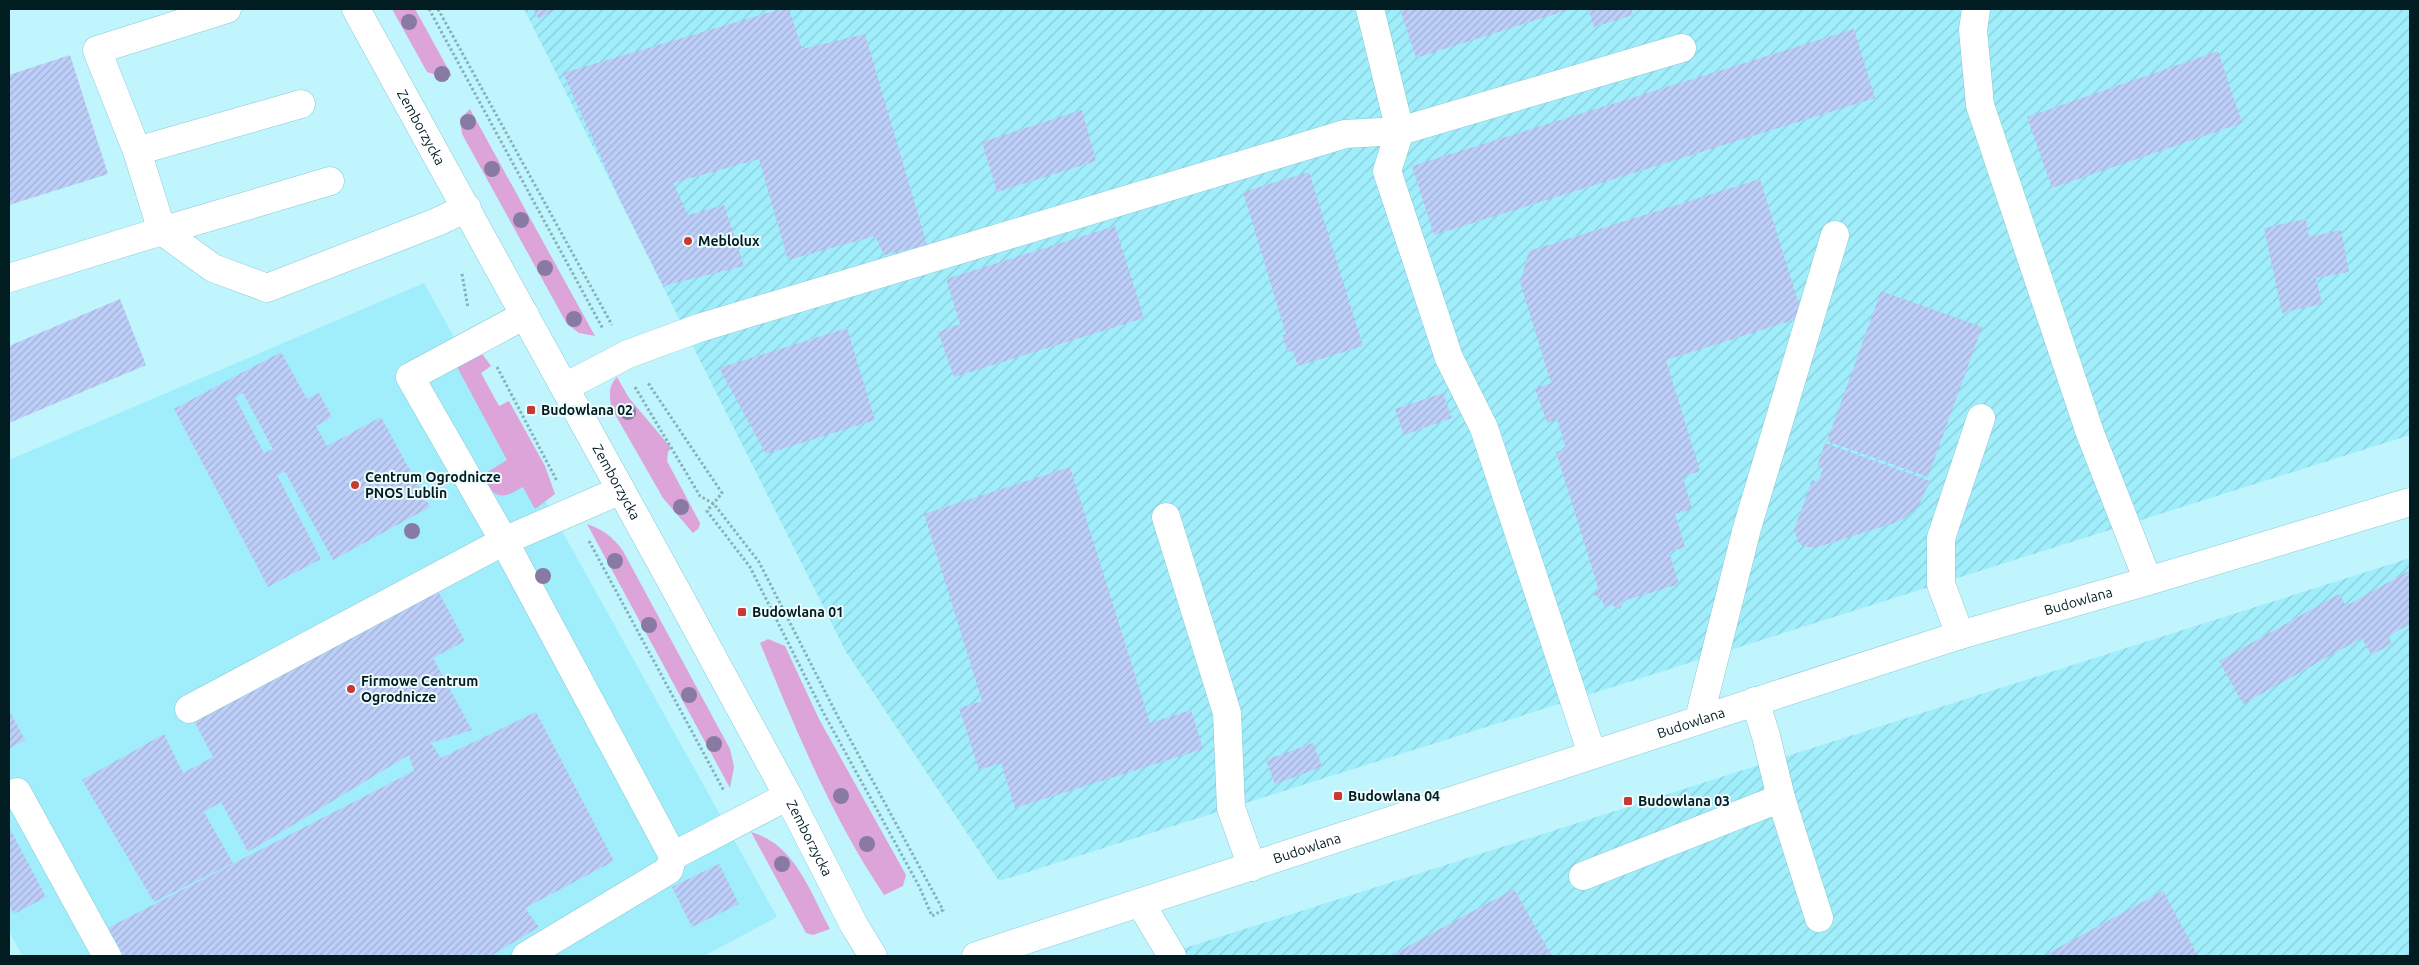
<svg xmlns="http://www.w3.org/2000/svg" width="2419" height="965" font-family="Ubuntu,sans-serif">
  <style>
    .built { fill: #a0eefb }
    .industrial { fill: url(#industrial-furrows) }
    .grass { fill: #dca4d9 }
    .building { fill: url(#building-hatch); fill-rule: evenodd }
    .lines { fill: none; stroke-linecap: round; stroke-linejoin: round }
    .minor-casing { stroke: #87c9d3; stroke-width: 29 }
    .path { stroke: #85b1b9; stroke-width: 3; stroke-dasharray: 2.5 2.5; stroke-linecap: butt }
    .minor { stroke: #fff; stroke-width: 28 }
    .tree { fill: #897aa4 }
    .poi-dot { fill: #c83a31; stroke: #eefbfd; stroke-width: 2 }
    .labels { text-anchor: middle; stroke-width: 4; stroke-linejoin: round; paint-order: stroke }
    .street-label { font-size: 14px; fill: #021d21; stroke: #eefbfd }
    .poi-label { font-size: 14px; font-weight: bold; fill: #021d21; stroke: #eefbfd; text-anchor: start }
  </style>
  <defs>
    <pattern id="industrial-furrows" width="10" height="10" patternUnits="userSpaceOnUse" patternTransform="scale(1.25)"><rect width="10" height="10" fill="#a0eefb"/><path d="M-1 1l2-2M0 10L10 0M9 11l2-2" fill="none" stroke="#88ccd7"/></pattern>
    <pattern id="building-hatch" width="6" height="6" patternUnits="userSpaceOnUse" patternTransform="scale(1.25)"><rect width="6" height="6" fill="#bdcef8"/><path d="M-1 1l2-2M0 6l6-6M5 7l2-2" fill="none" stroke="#a1b0d4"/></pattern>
  </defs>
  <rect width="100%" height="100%" fill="#c1f5fe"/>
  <!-- built -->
  <path class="built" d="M424 283 777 917 704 956H22L9 931V460Z"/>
  <!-- industrial -->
  <g class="industrial">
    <path d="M524 9H2410V435L999 881 846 652Z"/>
    <path d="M2410 558V956H1160L2148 641Z"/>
  </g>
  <!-- grass -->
  <g class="grass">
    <path d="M392 9H415L452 76 442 77 427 72Z"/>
    <path d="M470 109 595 336 579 333 567 324 462 134 460 119Z"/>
    <path d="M480 351 491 366 481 373 499 406 509 401 545 466 555 494 535 509 523 487C505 497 498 501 485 483L486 473 507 460 456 365Z"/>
    <path d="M617 377 629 398 671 448 668 452 667 461 700 523 699 528 693 533 663 498 612 409C609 397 608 386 617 377Z"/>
    <path d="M587 524C604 530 613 537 623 551L730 749 734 767 730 788Z"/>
    <path d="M768 639 785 646 819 719 906 875 903 886 884 895C830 814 797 732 760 643Z"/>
    <path d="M751 832C795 844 810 892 830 929L813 935 806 933Z"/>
  </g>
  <!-- building -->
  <g class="building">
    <path d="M533 9H556L539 19Z"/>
    <path d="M781 9H789L802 49 865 34 927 245 884 255 875 236 788 260 759 159 673 183 688 215 724 205 744 266 663 286 621 202 563 73Z"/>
    <path d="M1400 9H1571L1416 58Z"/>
    <path d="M1588 9H1631L1633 15 1594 27Z"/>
    <path d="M1854 29 1875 98 1434 235 1412 166Z"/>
    <path d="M2218 51 2242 123 2052 188 2027 117Z"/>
    <path d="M70 55 108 174 9 205V75Z"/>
    <path d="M1082 110 1096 161 997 192 982 142Z"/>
    <path d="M1309 172 1363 346 1298 366 1293 351 1288 352 1282 335 1286 334 1243 192Z"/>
    <path d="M1760 179 1803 317 1666 360 1700 471 1683 477 1692 509 1675 514 1685 547 1669 552 1679 584 1623 601 1620 609 1612 605 1604 607 1602 600 1594 595 1598 587 1556 452 1566 449 1557 419 1547 423 1535 388 1551 383 1520 282 1529 251Z"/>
    <path d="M2306 219 2309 237 2341 230 2349 272 2316 278 2322 304 2282 313 2264 228Z"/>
    <path d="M1115 226 1144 318 954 377 938 332 960 324 946 279Z"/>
    <path d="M1881 291 1982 327 1928 477 1827 441Z"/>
    <path d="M120 299 146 365 9 423V346Z"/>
    <path d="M847 328 875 420 766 454 719 368Z"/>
    <path d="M281 352 307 399 319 393 332 417 316 426 327 446 381 417 430 507 333 560 285 472 277 475 321 559 268 587 174 409ZM243 393 273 449 264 453 235 397Z"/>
    <path d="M1443 393 1452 418 1404 435 1395 409Z"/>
    <path d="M1825 443 1930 481 1918 507 1903 519 1894 523 1815 548 1802 546 1798 541 1794 530 1812 480 1818 482 1823 468 1817 466Z"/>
    <path d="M1070 467 1150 723 1191 710 1203 749 1015 808 1001 763 979 770 959 708 982 701 924 514Z"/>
    <path d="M2410 570V624L2388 636 2392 644 2371 655 2362 638 2243 704 2219 661 2339 594 2346 606Z"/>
    <path d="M437 589 465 641 433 658 472 730 431 743 441 758 536 712 614 861 525 908 539 927 491 956 473 954 469 956H124L108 928 414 771 409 755 248 852 221 802 204 812 233 863 154 902 82 780 164 734 183 773 213 757 194 721Z"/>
    <path d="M9 710 25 740 9 749Z"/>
    <path d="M1313 743 1322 767 1275 784 1266 760Z"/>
    <path d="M9 827 46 897 14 914 9 905Z"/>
    <path d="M719 864 739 904 692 927 672 887Z"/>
    <path d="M1514 889 1552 956H1390Z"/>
    <path d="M2163 891 2198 956H2043Z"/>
  </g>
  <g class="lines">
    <!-- minor casing -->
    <g class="minor-casing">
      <g id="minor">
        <path id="s1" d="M356 9 676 590 788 796 854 925 873 956"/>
        <path d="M1370 9 1400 131 1387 171 1449 358 1484 428 1592 754"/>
        <path d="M1976 9 1973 30 1980 105 2090 433 2148 581"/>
        <path d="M137 151 301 104"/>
        <path d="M162 231 213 268 267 288 437 222 467 208"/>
        <path d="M162 231 330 181"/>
        <path d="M9 278 162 231 137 151 97 50 227 9"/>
        <path d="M565 387 628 354 699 328 1345 134 1400 131 1682 48"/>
        <path d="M621 490 504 541 673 856 788 796"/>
        <path d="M1166 517 1227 713 1231 808 1252 867"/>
        <path d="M1960 635 1941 584V538L1981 418"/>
        <path d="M1755 701 1766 736 1781 798 1819 918"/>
        <path d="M189 709 504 541 410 377 525 315"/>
        <path d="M1699 719 1747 528 1835 235"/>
        <path d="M17 792 107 956"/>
        <path d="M1583 876 1781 798"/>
        <path d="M1141 904 1172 956"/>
        <path d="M526 956 669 870 673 856"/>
        <path id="s2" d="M976 956 1960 635 2148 581 2410 502"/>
      </g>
    </g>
    <!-- path -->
    <g class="path">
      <path d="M429 9 603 329"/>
      <path d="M438 9 612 325"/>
      <path d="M462 274 468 308"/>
      <path d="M497 367 557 481"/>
      <path d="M635 387 700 496 714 504 759 562 839 719 943 910 932 916 919 886 823 712 750 567 707 511 722 493 648 383"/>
      <path d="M589 541 724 791"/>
    </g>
    <!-- minor -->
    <use href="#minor" class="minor"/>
  </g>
  <!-- trees -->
  <g class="tree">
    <circle cx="409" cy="22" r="8"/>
    <circle cx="442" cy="74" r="8"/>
    <circle cx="468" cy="122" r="8"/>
    <circle cx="492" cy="169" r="8"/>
    <circle cx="521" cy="220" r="8"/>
    <circle cx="545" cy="268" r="8"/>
    <circle cx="574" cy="319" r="8"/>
    <circle cx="628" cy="412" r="8"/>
    <circle cx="681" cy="507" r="8"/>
    <circle cx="412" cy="531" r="8"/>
    <circle cx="615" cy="561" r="8"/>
    <circle cx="543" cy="576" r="8"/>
    <circle cx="649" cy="625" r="8"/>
    <circle cx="689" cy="695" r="8"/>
    <circle cx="714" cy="744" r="8"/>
    <circle cx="841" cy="796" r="8"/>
    <circle cx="867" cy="844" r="8"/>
    <circle cx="782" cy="864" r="8"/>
  </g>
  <!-- markers -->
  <g class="poi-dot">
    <circle cx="688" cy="241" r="5"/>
    <rect x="526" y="405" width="10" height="10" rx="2.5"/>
    <circle cx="355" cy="485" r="5"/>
    <rect x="737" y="607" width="10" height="10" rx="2.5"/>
    <circle cx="351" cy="689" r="5"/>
    <rect x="1333" y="791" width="10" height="10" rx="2.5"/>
    <rect x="1623" y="796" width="10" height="10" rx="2.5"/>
  </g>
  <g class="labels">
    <!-- street labels -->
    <g class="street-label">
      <text dy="5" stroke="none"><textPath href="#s1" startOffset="135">Zemborzycka</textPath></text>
      <text dy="5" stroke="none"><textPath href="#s1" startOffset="540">Zemborzycka</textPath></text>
      <text dy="5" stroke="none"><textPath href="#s2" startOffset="1158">Budowlana</textPath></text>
      <text dy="5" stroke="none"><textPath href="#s2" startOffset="752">Budowlana</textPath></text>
      <text dy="5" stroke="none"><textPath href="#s1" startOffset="945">Zemborzycka</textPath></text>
      <text dy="5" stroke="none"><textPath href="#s2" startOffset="348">Budowlana</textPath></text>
    </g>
    <!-- poi labels -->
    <g class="poi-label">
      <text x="698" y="246">Meblolux</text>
      <text x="541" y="415">Budowlana 02</text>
      <text x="365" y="482">Centrum Ogrodnicze<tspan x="365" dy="16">PNOS Lublin</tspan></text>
      <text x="752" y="617">Budowlana 01</text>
      <text x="361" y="686">Firmowe Centrum<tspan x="361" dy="16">Ogrodnicze</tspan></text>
      <text x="1348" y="801">Budowlana 04</text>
      <text x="1638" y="806">Budowlana 03</text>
    </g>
  </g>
  <!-- border -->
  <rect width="2419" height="965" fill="none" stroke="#021d21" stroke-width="20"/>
</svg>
